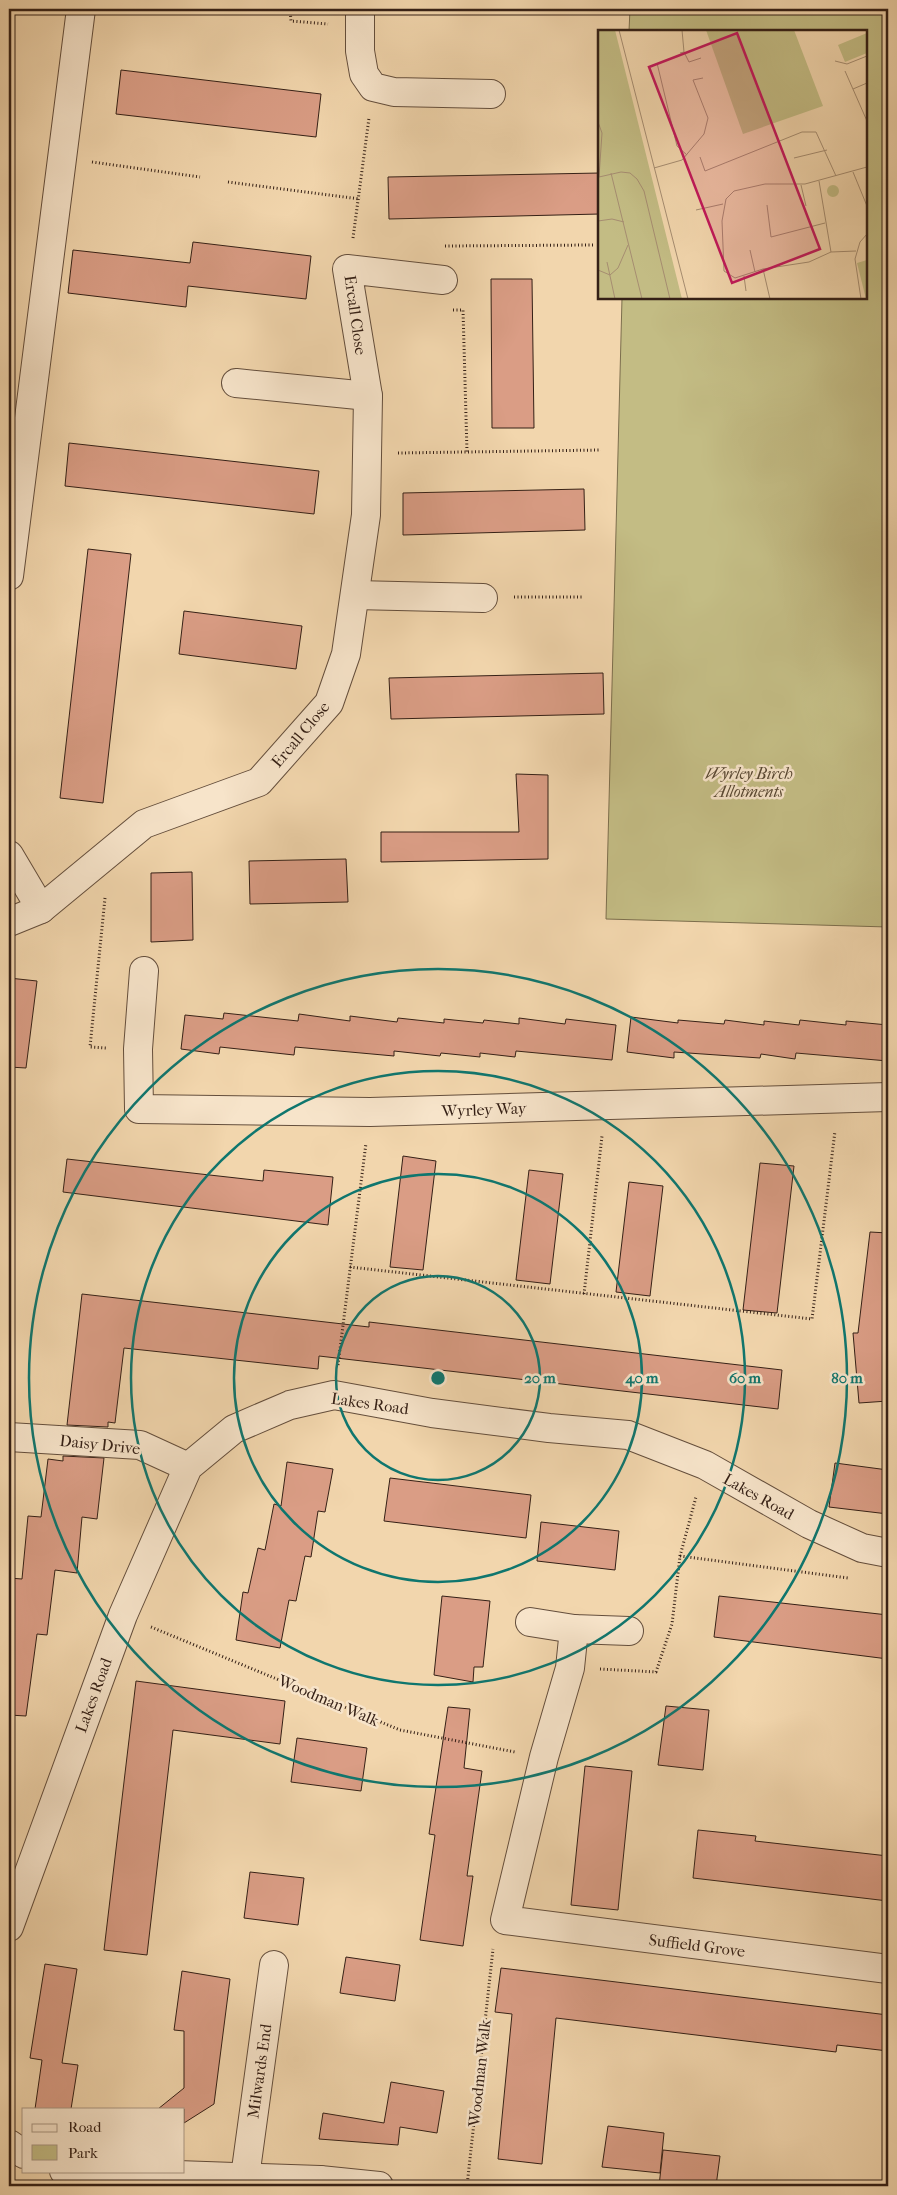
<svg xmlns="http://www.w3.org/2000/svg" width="897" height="2195" font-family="'IM FELL French Canon',serif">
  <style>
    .green { fill: #c3bc84; stroke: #7c6e4d }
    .building { fill: #da9d85; stroke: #352016 }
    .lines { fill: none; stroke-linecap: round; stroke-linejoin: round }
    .minor-casing { stroke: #644e3c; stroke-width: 30 }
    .path { stroke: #352016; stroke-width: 3; stroke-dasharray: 1 2.5; stroke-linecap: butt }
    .minor { stroke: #f7e4ca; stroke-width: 28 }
    .ring { fill: none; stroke: #0f766e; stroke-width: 2.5 }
    .labels { text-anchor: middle; stroke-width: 5; stroke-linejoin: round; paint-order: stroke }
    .street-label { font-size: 16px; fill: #352016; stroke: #f7e4ca }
    .park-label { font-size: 16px; font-style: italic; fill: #584732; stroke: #f7e4ca }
    .inset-road { fill: none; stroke: #a68d71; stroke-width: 1 }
    .view { fill: #c2185b; fill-opacity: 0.15; stroke: #c2185b; stroke-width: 2.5 }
    .inset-edge { fill: none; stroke: #352016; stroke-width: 2.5 }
    .centre { fill: #0f766e; stroke: #f7e4ca; stroke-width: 2.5 }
    .ring-label { font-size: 15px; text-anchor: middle; font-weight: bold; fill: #0f766e; stroke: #f7e4ca; stroke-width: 5; stroke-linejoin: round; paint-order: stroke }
  </style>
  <rect width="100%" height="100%" fill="#f2d6ad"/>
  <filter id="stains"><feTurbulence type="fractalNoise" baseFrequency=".004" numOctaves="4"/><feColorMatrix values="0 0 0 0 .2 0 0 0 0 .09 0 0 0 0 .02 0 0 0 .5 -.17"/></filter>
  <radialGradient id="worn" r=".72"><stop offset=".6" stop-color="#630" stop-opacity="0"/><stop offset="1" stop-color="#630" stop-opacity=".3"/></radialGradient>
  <!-- green -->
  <path class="green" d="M630 9H888V927L606 919 622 298H866V31H629Z"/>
  <!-- building -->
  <g class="building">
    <path d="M121 70 321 94 316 137 116 114Z"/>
    <path d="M600 173V214L389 219 388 177Z"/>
    <path d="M193 242 311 256 306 299 188 286 186 307 68 293 73 250 190 263Z"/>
    <path d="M491 279H532L534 428H492Z"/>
    <path d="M69 443 319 471 314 514 65 486Z"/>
    <path d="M584 489 585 530 403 535V493Z"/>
    <path d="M88 549 131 554 103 803 60 798Z"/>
    <path d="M184 611 302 626 296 669 179 654Z"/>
    <path d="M603 673 604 714 391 719 389 678Z"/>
    <path d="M516 774 548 775V859L381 862V832H519Z"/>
    <path d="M346 859 348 902 250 904 249 861Z"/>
    <path d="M192 872 193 940 151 942V873Z"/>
    <path d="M9 978 37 981 26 1068 9 1067Z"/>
    <path d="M224 1013 298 1021 299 1014 350 1021V1016L397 1022 398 1018 444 1023V1019L483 1023 484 1020 519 1024V1018L565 1024 566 1019 616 1025 612 1060 516 1051 515 1057 480 1053V1057L441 1053 440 1056 394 1051V1056L295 1047 294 1055 220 1047 219 1054 181 1049 185 1015 223 1019Z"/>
    <path d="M631 1017 678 1023V1020L724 1024 725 1020 764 1025V1021L799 1025 800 1020 846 1025V1021L888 1025V1061L796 1053 795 1059 761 1054 760 1058 674 1052V1058L627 1052Z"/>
    <path d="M403 1156 436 1161 423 1270 390 1267Z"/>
    <path d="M67 1159 263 1181 264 1170 333 1177 328 1225 63 1192Z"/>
    <path d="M760 1163 794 1166 777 1313 743 1310Z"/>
    <path d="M529 1170 563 1174 550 1284 516 1280Z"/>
    <path d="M629 1182 663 1186 650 1296 616 1292Z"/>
    <path d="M870 1232 888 1233V1401L859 1403 853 1333H858Z"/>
    <path d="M82 1294 369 1327V1322L782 1370 778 1409 319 1356 318 1369 124 1348 115 1423 108 1422V1427L67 1425Z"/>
    <path d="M63 1456 104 1458 97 1519 82 1517 77 1573 55 1570 47 1635 37 1634 26 1716 9 1715V1578L22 1579 28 1516 41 1517 48 1459 63 1461Z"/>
    <path d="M287 1462 333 1469 325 1512 318 1511 311 1557 305 1556 296 1601 289 1600 280 1648 236 1640 243 1592 248 1593 258 1548 265 1550 274 1504 281 1506Z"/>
    <path d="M835 1463 888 1470V1514L829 1507Z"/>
    <path d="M390 1478 531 1495 526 1538 384 1521Z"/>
    <path d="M541 1522 619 1531 615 1570 537 1561Z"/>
    <path d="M442 1596 490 1601 483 1667H474L473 1682 434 1675Z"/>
    <path d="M719 1596 888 1615V1659L714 1637Z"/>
    <path d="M136 1681 285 1701 280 1744 173 1730 147 1955 104 1950Z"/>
    <path d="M666 1706 709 1710 703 1770 658 1765Z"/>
    <path d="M448 1707 470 1709 464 1768 482 1771 467 1876H473L463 1946 420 1940 435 1835 429 1834Z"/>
    <path d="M297 1738 367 1748 361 1791 291 1782Z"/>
    <path d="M585 1766 632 1771 618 1910 571 1905Z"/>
    <path d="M698 1830 756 1836 755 1841 888 1856V1901L693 1878Z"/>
    <path d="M250 1872 304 1878 298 1925 244 1918Z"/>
    <path d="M346 1957 400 1965 395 2001 340 1993Z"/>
    <path d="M45 1964 77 1969 62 2063 78 2065 71 2109H35L42 2060 30 2058Z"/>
    <path d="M501 1968 888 2015V2051L837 2045 836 2052 556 2018 542 2164 498 2159 512 2014 495 2012Z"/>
    <path d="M182 1971 230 1979 214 2104 184 2123V2109H158L184 2088V2031L174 2030Z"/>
    <path d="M391 2082 444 2091 437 2133 400 2127 398 2145 319 2139 323 2113 384 2123Z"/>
    <path d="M608 2126 664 2133 660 2173 602 2167Z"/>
    <path d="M663 2150 720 2156 716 2186H659Z"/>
  </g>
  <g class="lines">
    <!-- minor casing -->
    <g class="minor-casing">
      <g id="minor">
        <path d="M360 9V51L364 74 373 87 394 92 491 94"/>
        <path d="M236 383 368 396"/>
        <path d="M9 576 81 9"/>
        <path d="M355 595 483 598"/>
        <path d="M9 855 41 909"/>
        <path d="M9 922 41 909 144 824 259 782 329 703 346 654 366 515 368 396 347 269 443 280"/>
        <path d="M144 971 138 1049 139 1109 370 1112 888 1097"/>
        <path d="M9 1437 140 1445 188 1467"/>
        <path d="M530 1622 574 1629 629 1631"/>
        <path d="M574 1629 570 1668 544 1757 505 1920 888 1969"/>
        <path d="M9 1927 123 1615 188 1467 234 1429 290 1405 334 1395 432 1413 549 1428 628 1435 705 1465 809 1524 862 1548 888 1553"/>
        <path d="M9 2144 24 2154"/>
        <path d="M64 2171 320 2180"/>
        <path d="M245 2177 274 1965"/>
        <path d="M319 2186 320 2180 379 2186"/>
      </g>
    </g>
    <!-- path -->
    <g class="path">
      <path d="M290 9 291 21 328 24"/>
      <path d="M92 162 200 177"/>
      <path d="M228 182 360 199"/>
      <path d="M353 238 369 118"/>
      <path d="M445 246 593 245"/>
      <path d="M453 310H463L467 452"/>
      <path d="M398 453 601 450"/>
      <path d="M514 597H583"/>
      <path d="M105 898 90 1047 106 1048"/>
      <path d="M350 1267 812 1319 835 1131"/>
      <path d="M584 1294 602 1136"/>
      <path d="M338 1365 366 1143"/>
      <path d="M680 1556 848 1578"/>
      <path d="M151 1627 400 1730 515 1752"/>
      <path d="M600 1669 656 1672 672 1624 680 1556 696 1497"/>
      <path d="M467 2186 493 1949"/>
    </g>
    <!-- minor -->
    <use href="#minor" class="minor"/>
  </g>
  <!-- distance rings -->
  <g class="ring">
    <circle cx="438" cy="1378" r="102"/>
    <circle cx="438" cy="1378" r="204"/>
    <circle cx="438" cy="1378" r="307"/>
    <circle cx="438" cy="1378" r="409"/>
  </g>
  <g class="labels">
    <!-- street labels -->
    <g class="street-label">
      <text transform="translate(356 315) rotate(82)" y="6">Ercall Close</text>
      <text transform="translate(300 734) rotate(-50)" y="6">Ercall Close</text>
      <text transform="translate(484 1109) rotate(-2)" y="6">Wyrley Way</text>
      <text transform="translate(370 1403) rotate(8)" y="6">Lakes Road</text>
      <text transform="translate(100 1444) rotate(6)" y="6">Daisy Drive</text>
      <text transform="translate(759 1496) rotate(29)" y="6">Lakes Road</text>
      <text transform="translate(93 1695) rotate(-70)" y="6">Lakes Road</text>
      <text transform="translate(329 1700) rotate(23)" y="6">Woodman Walk</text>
      <text transform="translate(697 1945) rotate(7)" y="6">Suffield Grove</text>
      <text transform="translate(259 2071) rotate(-82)" y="6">Milwards End</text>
      <text transform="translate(479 2073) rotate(-84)" y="6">Woodman Walk</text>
    </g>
    <!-- park labels -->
    <g class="park-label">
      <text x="749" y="779">Wyrley Birch<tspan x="749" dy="18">Allotments</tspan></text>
    </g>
  </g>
  <!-- overview -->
  <g transform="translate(598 30)">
    <rect width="269" height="269" fill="#f2d6ad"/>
    <path d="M0 0H17L84 269H0ZM108 0H196L225 76 145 104ZM269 3V23L247 32 240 15ZM229 161a6 6 0 1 1 12 0a6 6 0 1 1-12 0ZM269 230V269H268L259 233Z" fill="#c3bc84"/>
    <path class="inset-road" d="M21 0 90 269M86 22 91 32 103 28M82 23 86 22 84 0M237 31 249 34 269 26M59 33 79 116 89 125M247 41 269 91M255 59 269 53M0 92 4 103 1 147 23 142 32 143 39 149 46 161 72 269M102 127 107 141 204 102H218L238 146M196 128 229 120M56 138 84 130 106 104 110 88 95 50 105 48M255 142 269 176M13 143 44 269M203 155 208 176M169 175 173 207 227 193M98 180 125 174M0 191 14 189 26 192M152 220 157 242M233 222 258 221M9 232 17 269M165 239 137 248 126 241 124 191 128 169 136 161 167 154H207L269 137M0 240 12 245 20 238 30 215M146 246 148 261M172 269 165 239 211 232 233 222 221 151M263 269 257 229 262 212 269 204"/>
    <path class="view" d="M139 3 222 219 134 253 51 37Z"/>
    <rect width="269" height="269" class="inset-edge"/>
  </g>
  <circle cx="438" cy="1378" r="8" class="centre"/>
  <g class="ring-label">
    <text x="540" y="1383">20 m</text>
    <text x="642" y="1383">40 m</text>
    <text x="745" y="1383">60 m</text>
    <text x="847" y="1383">80 m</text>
  </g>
  <!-- margin -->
  <rect width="897" height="2195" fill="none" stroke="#f2d6ad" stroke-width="30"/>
  <rect x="10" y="10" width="877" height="2175" fill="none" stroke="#352016" stroke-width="2.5"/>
  <rect x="15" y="15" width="867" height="2165" fill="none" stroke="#352016"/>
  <!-- legend -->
  <rect x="22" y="2108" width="162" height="65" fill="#f7e4ca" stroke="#a99682"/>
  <rect x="32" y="2124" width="25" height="8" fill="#f7e4ca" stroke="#a99682"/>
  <text x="68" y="2132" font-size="15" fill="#352016">Road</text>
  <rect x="32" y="2145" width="25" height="15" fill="#c3bc84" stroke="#a99682"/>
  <text x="68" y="2158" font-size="15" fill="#352016">Park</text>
  <rect width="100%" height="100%" filter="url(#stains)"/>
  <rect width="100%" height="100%" fill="url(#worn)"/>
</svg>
